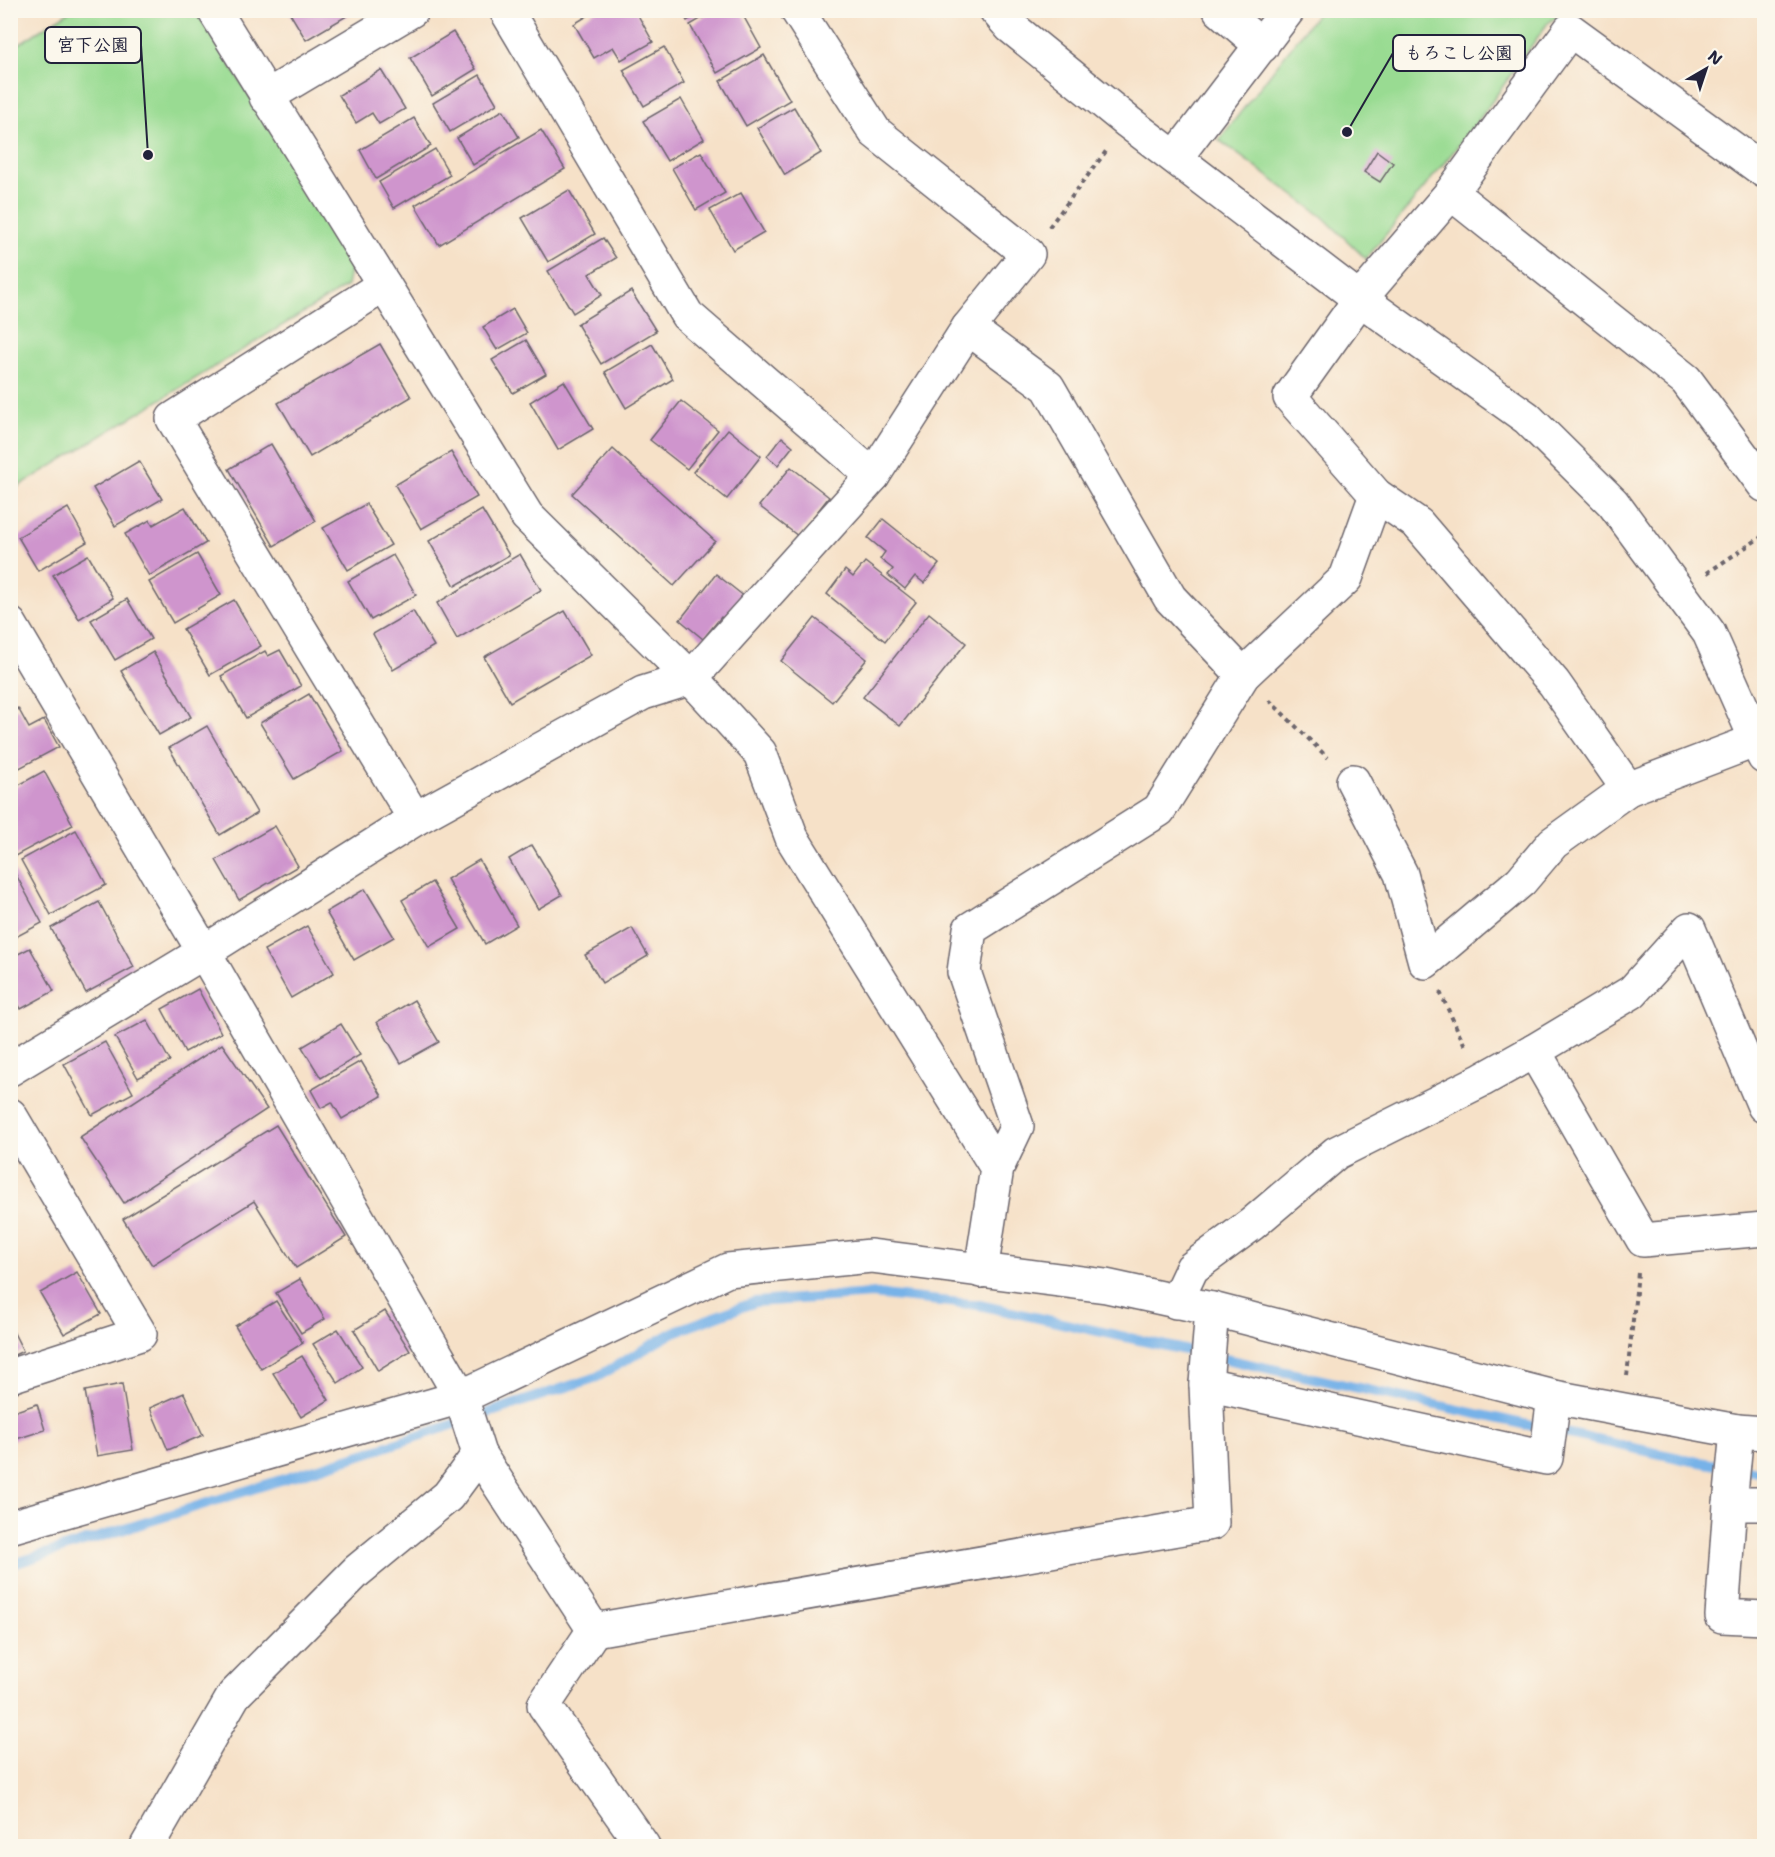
<svg xmlns="http://www.w3.org/2000/svg" width="1775" height="1857" font-family="'Shantell Sans','Klee One',sans-serif">
  <style>
    .green { fill: #99db92; stroke: #5e7e66; stroke-width: 1.5 }
    .lines { fill: none; stroke-linecap: round; stroke-linejoin: round }
    .stream { stroke: #77b2e8; stroke-width: 10 }
    .building { fill: #cf95cd }
    .minor-casing { stroke: #6c656c; stroke-width: 36 }
    .tertiary-casing { stroke: #6c656c; stroke-width: 36 }
    .path { stroke: #6c656c; stroke-width: 4; stroke-dasharray: 4.5 4.5; stroke-linecap: butt }
    .minor { stroke: #fff; stroke-width: 33 }
    .tertiary { stroke: #fff; stroke-width: 33 }
    .leader { fill: none; stroke: #22223b; stroke-width: 2 }
    .callout-dot { fill: #22223b; stroke: #fbf7ec; stroke-width: 2 }
    .callout { fill: #fbf7ec; stroke: #22223b; stroke-width: 2 }
    .callout-label { font-size: 18px; text-anchor: middle; font-weight: bold; fill: #22223b }
  </style>
  <rect width="100%" height="100%" fill="#fbf7ec"/>
  <filter id="ink" filterUnits="userSpaceOnUse"><feTurbulence type="fractalNoise" baseFrequency=".0167" numOctaves="2"/><feDisplacementMap in="SourceGraphic" scale="12" xChannelSelector="R" yChannelSelector="G"/><feConvolveMatrix kernelMatrix="1 2 1 2 8 2 1 2 1" color-interpolation-filters="sRGB"/></filter>
  <filter id="wash" filterUnits="userSpaceOnUse"><feTurbulence type="fractalNoise" baseFrequency=".008" numOctaves="4" result="noise"/><feDisplacementMap in="SourceGraphic" scale="24" xChannelSelector="R" yChannelSelector="G"/><feGaussianBlur stdDeviation="1.35" result="paint"/><feColorMatrix in="noise" values="0 0 0 0 0 0 0 0 0 0 0 0 0 0 0 0 0 1.4 0 .05"/><feComposite in="paint" operator="in"/></filter>
  <g filter="url(#wash)">
    <rect width="100%" height="100%" fill="#f6e1c8"/>
    <!-- green -->
    <g class="green">
      <path d="M70 11H197L352 261 347 286 11 491V49Z"/>
      <path d="M1319 11H1564L1547 24 1476 124 1366 259 1323 217 1219 140Z"/>
    </g>
    <g class="lines">
      <!-- stream -->
      <path class="stream" d="M10 1565 373 1451 597 1377 674 1332 755 1302 872 1294 979 1305 1688 1460 1764 1473"/>
    </g>
    <g id="blocks">
      <!-- building -->
      <g class="building">
        <path d="M288 10H357L306 40Z"/>
        <path d="M597 10H635L653 42 621 60 613 47 594 58 574 24Z"/>
        <path d="M681 10H704L687 21Z"/>
        <path d="M716 10H740L761 48 717 73 690 25Z"/>
        <path d="M453 32 476 69 432 96 410 58Z"/>
        <path d="M664 47 684 83 644 106 623 70Z"/>
        <path d="M764 55 790 100 746 126 720 81Z"/>
        <path d="M381 70 405 109 379 124 372 113 356 123 339 95Z"/>
        <path d="M480 75 497 104 450 132 433 103Z"/>
        <path d="M681 99 704 139 667 161 643 121Z"/>
        <path d="M794 107 821 153 785 175 757 128Z"/>
        <path d="M503 110 519 137 473 165 457 138Z"/>
        <path d="M414 118 431 146 376 179 360 150Z"/>
        <path d="M541 130 565 169 439 245 415 205Z"/>
        <path d="M435 149 450 175 394 208 379 182Z"/>
        <path d="M1377 151 1393 163 1380 182 1364 172Z"/>
        <path d="M701 152 725 193 696 210 672 168Z"/>
        <path d="M569 190 595 234 548 262 522 218Z"/>
        <path d="M741 193 764 232 733 250 710 210Z"/>
        <path d="M603 238 616 258 589 274 602 295 573 313 548 271Z"/>
        <path d="M631 291 656 331 601 364 577 324Z"/>
        <path d="M513 309 527 333 497 350 483 327Z"/>
        <path d="M526 340 546 374 513 393 492 360Z"/>
        <path d="M380 344 411 397 310 457 278 403Z"/>
        <path d="M652 344 673 379 626 408 605 372Z"/>
        <path d="M564 381 593 429 558 450 530 402Z"/>
        <path d="M681 401 718 430 687 469 650 440Z"/>
        <path d="M728 429 761 456 727 499 693 472Z"/>
        <path d="M782 437 793 446 778 465 767 456Z"/>
        <path d="M271 444 316 521 274 546 229 469Z"/>
        <path d="M613 449 715 541 674 586 572 494Z"/>
        <path d="M451 452 477 497 421 529 395 485Z"/>
        <path d="M139 461 162 499 115 526 93 488Z"/>
        <path d="M791 467 829 497 798 536 759 506Z"/>
        <path d="M366 504 391 545 348 570 323 528Z"/>
        <path d="M185 507 206 543 149 576 125 534 150 520 153 525Z"/>
        <path d="M68 508 87 542 38 571 18 537Z"/>
        <path d="M482 510 509 555 455 586 429 541Z"/>
        <path d="M883 519 939 564 924 583 915 576 905 589 888 575 893 569 880 559 885 552 868 538Z"/>
        <path d="M197 554 221 595 173 623 149 582Z"/>
        <path d="M520 554 541 590 457 639 437 603Z"/>
        <path d="M88 555 113 598 79 619 53 575Z"/>
        <path d="M393 555 416 595 371 620 348 581Z"/>
        <path d="M865 562 916 602 885 641 827 594 845 570 853 577Z"/>
        <path d="M716 574 750 601 731 625 721 617 703 639 680 620Z"/>
        <path d="M127 599 151 639 115 660 91 620Z"/>
        <path d="M234 600 261 646 210 675 183 629Z"/>
        <path d="M413 611 434 646 393 670 373 634Z"/>
        <path d="M565 611 591 655 510 702 484 657Z"/>
        <path d="M929 613 966 643 900 726 863 697Z"/>
        <path d="M815 618 867 659 832 702 781 661Z"/>
        <path d="M280 650 301 686 246 718 221 676 265 651 268 656Z"/>
        <path d="M153 652 191 717 159 735 121 671Z"/>
        <path d="M309 694 343 751 294 779 260 723Z"/>
        <path d="M18 708 29 728 44 720 59 747 10 773V712Z"/>
        <path d="M207 726 257 813 220 835 169 748Z"/>
        <path d="M44 771 73 825 15 856 10 847V790Z"/>
        <path d="M275 826 298 866 239 900 216 860Z"/>
        <path d="M76 830 106 885 51 915 21 860Z"/>
        <path d="M532 845 562 895 538 909 509 859Z"/>
        <path d="M479 860 517 925 485 944 447 879Z"/>
        <path d="M14 871 42 923 10 940V873Z"/>
        <path d="M432 882 460 929 429 947 402 900Z"/>
        <path d="M365 889 394 937 354 960 326 912Z"/>
        <path d="M99 902 134 967 86 993 51 928Z"/>
        <path d="M307 926 334 973 291 998 264 950Z"/>
        <path d="M632 928 648 956 602 983 585 955Z"/>
        <path d="M30 948 54 991 21 1009 10 990V958Z"/>
        <path d="M198 989 221 1033 185 1052 162 1009Z"/>
        <path d="M414 1000 439 1042 401 1063 377 1022Z"/>
        <path d="M147 1020 170 1061 138 1078 115 1037Z"/>
        <path d="M341 1024 360 1055 321 1078 302 1047Z"/>
        <path d="M105 1042 133 1093 92 1115 64 1064Z"/>
        <path d="M222 1044 267 1109 124 1203 80 1137Z"/>
        <path d="M361 1061 382 1096 342 1119 332 1102 321 1108 311 1090Z"/>
        <path d="M276 1125 346 1237 296 1268 254 1201 152 1265 123 1219Z"/>
        <path d="M77 1272 101 1314 64 1334 40 1293Z"/>
        <path d="M300 1279 325 1319 301 1333 276 1293Z"/>
        <path d="M276 1301 303 1343 261 1369 235 1326Z"/>
        <path d="M385 1311 410 1351 378 1371 354 1330Z"/>
        <path d="M10 1325 23 1351 10 1357Z"/>
        <path d="M338 1329 362 1367 338 1383 313 1344Z"/>
        <path d="M302 1356 329 1400 301 1417 273 1373Z"/>
        <path d="M122 1384 133 1450 97 1456 85 1391Z"/>
        <path d="M184 1393 203 1435 168 1450 150 1408Z"/>
        <path d="M37 1404 45 1430 10 1441V1413Z"/>
      </g>
    </g>
  </g>
  <g filter="url(#ink)">
    <use href="#blocks" fill-opacity="0" stroke="#6c656c" stroke-width="1.5"/>
    <g class="lines">
      <!-- minor casing -->
      <g class="minor-casing">
        <g id="minor">
          <path d="M214 10 527 516 691 678 760 753 792 838 997 1168 981 1271"/>
          <path d="M506 10 687 315 873 476"/>
          <path d="M1220 10 1262 46"/>
          <path d="M266 97 412 10"/>
          <path d="M1176 157 1288 10"/>
          <path d="M1451 193 1686 380 1764 485"/>
          <path d="M384 285 173 419 415 819"/>
          <path d="M968 328 1048 387 1170 598 1243 675"/>
          <path d="M10 624 204 952 461 1397 479 1454 594 1630 1212 1523 1206 1384 1546 1458 1554 1397"/>
          <path d="M1757 740 1628 789 1554 683 1418 524 1376 495 1290 397 1360 299 1451 193 1570 30 1764 171"/>
          <path d="M1353 781 1401 874 1425 962 1521 881 1553 843 1628 789"/>
          <path d="M10 1069 204 952 415 819 643 693 691 678 873 476 968 328 1028 254 875 132 797 10"/>
          <path d="M1764 1106 1689 929 1632 992 1534 1051 1643 1240 1764 1229"/>
          <path d="M10 1115 140 1334 10 1376"/>
          <path d="M997 1168 1017 1126 964 972 970 929 1159 810 1243 675 1346 578 1376 495"/>
          <path d="M1176 1302 1192 1268 1252 1224 1336 1153 1482 1080 1534 1051"/>
          <path d="M1206 1384 1212 1309"/>
          <path d="M1730 1504 1737 1431"/>
          <path d="M1764 1504H1730L1722 1616 1764 1618"/>
          <path d="M10 1527 461 1397 728 1270 871 1256 1106 1286 1212 1309 1554 1397 1737 1431 1764 1433"/>
          <path d="M594 1630 544 1705 643 1846"/>
          <path d="M147 1846 234 1695 357 1571 448 1496 479 1454"/>
        </g>
      </g>
      <!-- tertiary casing -->
      <g class="tertiary-casing">
        <path id="tertiary" d="M996 10 1011 27 1128 122 1360 299 1527 418 1613 503 1709 633 1764 757"/>
      </g>
      <!-- path -->
      <g class="path">
        <path d="M1049 227 1107 150"/>
        <path d="M1707 573 1764 535"/>
        <path d="M1269 700 1328 758"/>
        <path d="M1440 992 1466 1048"/>
        <path d="M1627 1376 1638 1273"/>
      </g>
      <!-- minor -->
      <use href="#minor" class="minor"/>
      <!-- tertiary -->
      <use href="#tertiary" class="tertiary"/>
    </g>
  </g>
  <!-- callouts -->
  <path class="leader" d="M148 155L141 45M1347 132L1393 53"/>
  <g class="callout-dot">
    <circle cx="148" cy="155" r="6"/>
    <circle cx="1347" cy="132" r="6"/>
  </g>
  <g class="callout">
    <rect x="45" y="27" width="96" height="36" rx="6"/>
    <rect x="1393" y="35" width="132" height="36" rx="6"/>
  </g>
  <g class="callout-label">
    <text x="93" y="51">宮下公園</text>
    <text x="1459" y="59">もろこし公園</text>
  </g>
  <!-- margin -->
  <rect width="1775" height="1857" fill="none" stroke="#fbf7ec" stroke-width="36"/>
  <!-- north arrow -->
  <g transform="translate(1706 69) rotate(39)" stroke="#fbf7ec" stroke-width="4.5" paint-order="stroke">
  <path d="M0-4.5L10 22L0 15L-10 22Z" fill="#22223b"/>
  <text y="-9" font-size="16" font-weight="bold" text-anchor="middle" fill="#22223b">N</text>
  </g>
</svg>
